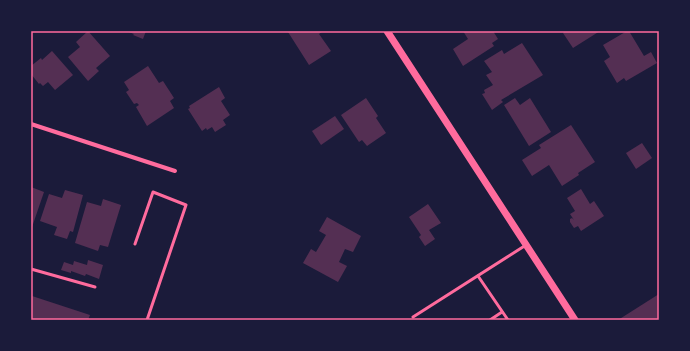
<svg xmlns="http://www.w3.org/2000/svg" width="690" height="351" font-family="Spectral,serif">
  <style>
    .building { fill: #542f53 }
    .lines { fill: none; stroke-linecap: round; stroke-linejoin: round }
    .service { stroke: #ff6b9d; stroke-width: 3 }
    .minor { stroke: #ff6b9d; stroke-width: 4 }
    .tertiary { stroke: #ff6b9d; stroke-width: 7 }
    .neatline { fill: none; stroke: #ff6b9d; stroke-width: 1.5 }
  </style>
  <rect width="100%" height="100%" fill="#1b1b3a"/>
  <!-- building -->
  <g class="building">
    <path d="M88 31 110 56 96 68 99 71 88 81 68 57 80 47 76 42Z"/>
    <path d="M126 31H146L143 39 133 35 134 34Z"/>
    <path d="M289 31H323L319 34 331 51 309 65 288 32Z"/>
    <path d="M463 31H493L498 39 492 43 494 46 463 66 453 49 468 39Z"/>
    <path d="M565 31H600L573 48 563 33Z"/>
    <path d="M627 31H629L644 56 651 52 657 63 626 81 624 78 617 83 604 61 610 57 603 45Z"/>
    <path d="M522 43 543 75 501 100 503 102 492 110 482 94 485 93 484 90 493 85 486 75 492 72 484 61 502 50 504 54Z"/>
    <path d="M52 51 73 75 55 90 48 82 43 86 40 83 39 84 31 74V66L41 58 42 60Z"/>
    <path d="M148 66 159 83 163 81 174 98 170 101 174 108 147 126 136 107 139 105 137 103 134 104 126 92 129 90 124 82Z"/>
    <path d="M219 87 225 98 221 101 230 115 223 120 226 125 215 132 212 127 207 130 206 128 202 131 188 109 190 108 189 106Z"/>
    <path d="M366 98 378 116 376 118 386 133 367 146 362 140 359 142 341 115Z"/>
    <path d="M515 98 520 105 530 98 551 132 529 146 504 105Z"/>
    <path d="M335 116 344 129 321 145 312 131Z"/>
    <path d="M571 125 595 162 578 173 579 175 562 186 549 165 532 176 522 160 541 148 539 145Z"/>
    <path d="M642 143 652 158 636 169 626 153Z"/>
    <path d="M31 187 44 192 31 230Z"/>
    <path d="M581 189 590 204 594 201 604 216 581 231 578 226 574 228 570 222V219L572 218 574 220 570 214 575 211 567 198Z"/>
    <path d="M65 190 83 195 73 232 70 231 67 239 54 235 57 227 40 221 49 194 62 198Z"/>
    <path d="M103 199 121 205 108 247 100 245 98 251 75 243 87 202 101 206Z"/>
    <path d="M428 204 441 223 429 230 435 239 425 246 419 237 421 235 409 217Z"/>
    <path d="M327 217 361 236 353 252 345 249 339 262 347 266 338 282 303 263 311 249 316 252 326 235 319 231Z"/>
    <path d="M88 260 103 265 99 279 86 274 85 276 71 271V273L61 270 64 262 73 265 74 261 87 265Z"/>
    <path d="M659 294V320H618Z"/>
    <path d="M32 296 90 315 88 320H31V300Z"/>
  </g>
  <g class="lines">
    <!-- service -->
    <g class="service">
      <path d="M135 244 153 192 186 205 147 320"/>
      <path d="M31 269 95 287"/>
      <path d="M478 276 508 320"/>
      <path d="M413 317 526 245"/>
      <path d="M490 320 502 312"/>
    </g>
    <!-- minor -->
    <path class="minor" d="M31 124 175 171"/>
    <!-- tertiary -->
    <path class="tertiary" d="M387 31 575 320"/>
  </g>
  <!-- border -->
  <rect width="690" height="351" fill="none" stroke="#1b1b3a" stroke-width="64"/>
  <rect x="32" y="32" width="626" height="287" class="neatline"/>
</svg>
